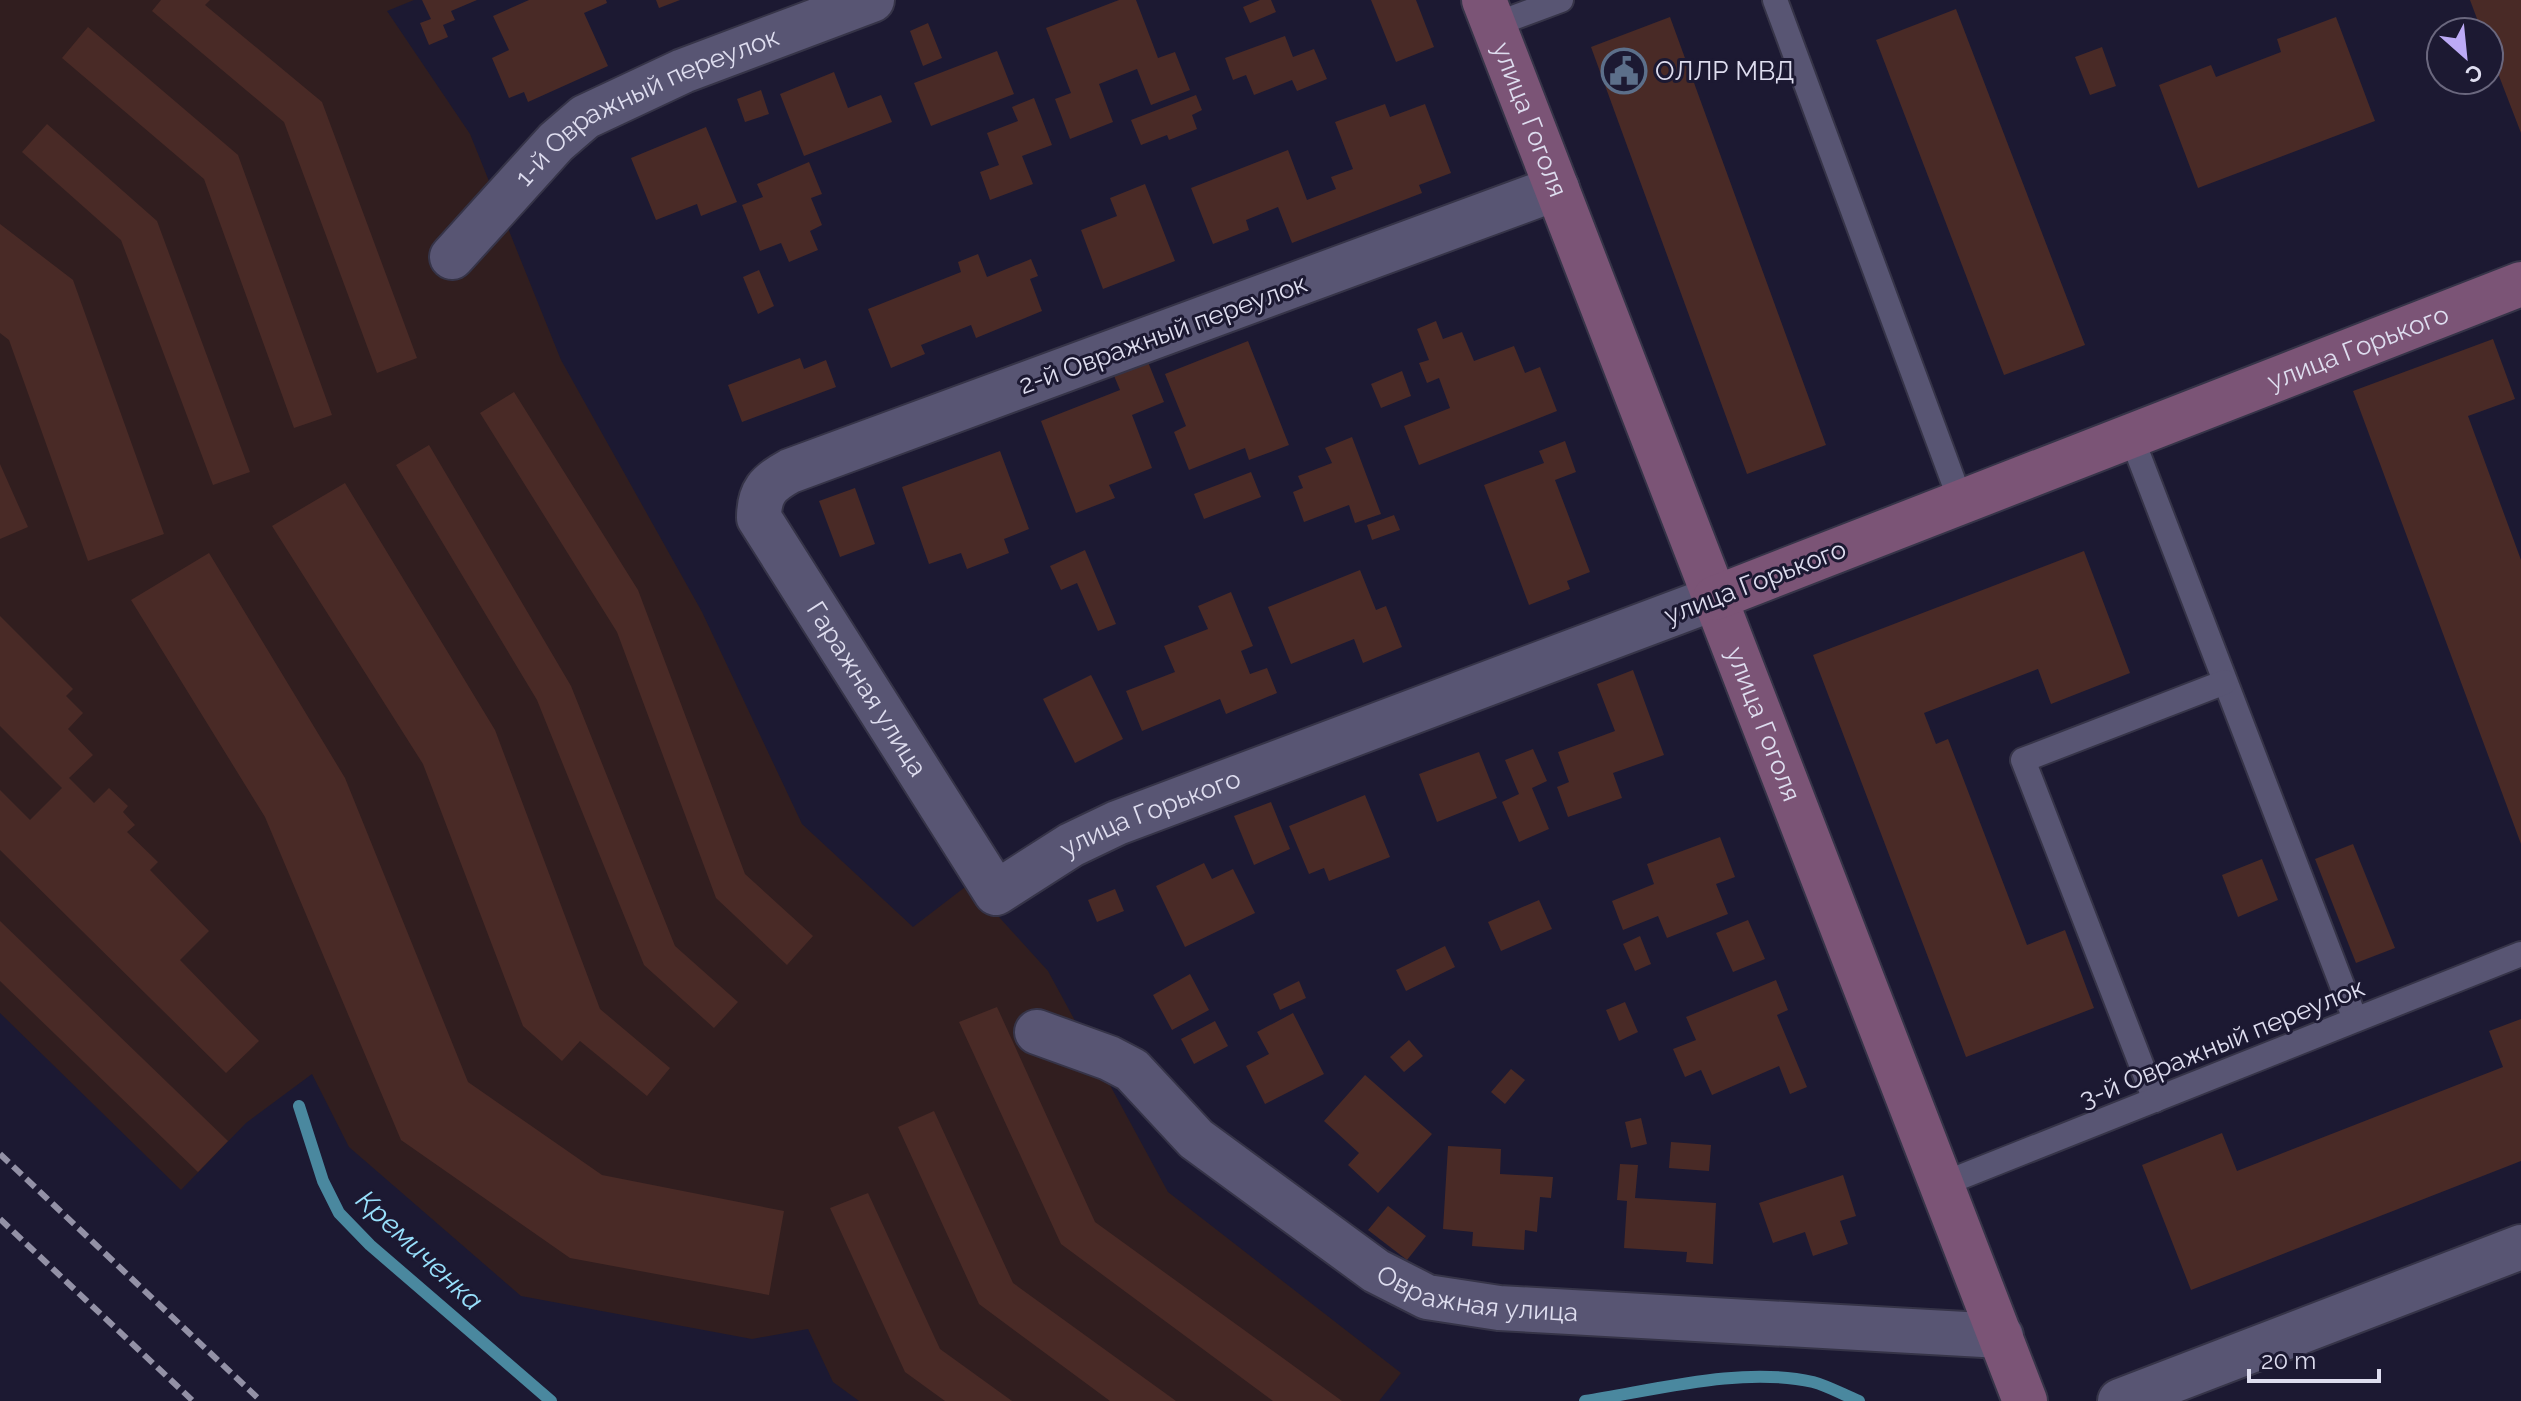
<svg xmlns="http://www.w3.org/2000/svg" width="2521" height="1401" font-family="Raleway,sans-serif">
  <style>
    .industrial { fill: #311e1f }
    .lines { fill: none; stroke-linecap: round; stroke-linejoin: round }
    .stream { stroke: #4a889f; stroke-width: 12 }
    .building { fill: #492a26 }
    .lane-casing { stroke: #363448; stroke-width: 28 }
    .street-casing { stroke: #363448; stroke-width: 48 }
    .secondary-casing { stroke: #363448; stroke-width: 48 }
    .lane { stroke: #585573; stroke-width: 24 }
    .street { stroke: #585573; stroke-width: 44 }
    .secondary { stroke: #7b5476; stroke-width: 44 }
    .rail { stroke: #9391a6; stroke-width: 6; stroke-dasharray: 12 6; stroke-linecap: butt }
    .labels { text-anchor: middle; stroke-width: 6; stroke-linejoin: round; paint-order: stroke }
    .poi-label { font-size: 26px; fill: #deddef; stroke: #1c1932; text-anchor: start }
    .street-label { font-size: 26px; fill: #deddef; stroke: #1c1932 }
    .water-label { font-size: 28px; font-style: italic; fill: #98e0fc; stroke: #1c1932 }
  </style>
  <rect width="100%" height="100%" fill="#1c1932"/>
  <!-- industrial -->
  <path class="industrial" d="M0 0H414L387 11 470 134 561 360 702 612 802 824 913 927 969 884 1048 971 1168 1192 1401 1373 1379 1401H859L833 1382 808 1329 752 1339 521 1296 349 1147 312 1074 246 1123 181 1190 0 1013Z"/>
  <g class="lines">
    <!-- stream -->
    <g class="stream">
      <path d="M299 1106 323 1181 339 1213 370 1245 551 1401"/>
      <path d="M1585 1401C1656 1390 1742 1366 1813 1382 1828 1386 1844 1395 1859 1401"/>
    </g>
  </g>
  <!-- building -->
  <g class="building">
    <path d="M161 0H210L205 5 322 102 417 358 377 373 284 122 152 11Z"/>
    <path d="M422 0H477L451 11 455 20 443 25 448 37 429 45 420 23 431 19Z"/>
    <path d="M529 0H606L607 3 584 13 608 66 528 102 524 92 509 98 492 58 509 50 493 16Z"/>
    <path d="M656 0H680L659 8Z"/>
    <path d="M1119 0H1136L1158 58 1175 52 1190 90 1151 105 1137 69 1099 84 1113 122 1070 139 1055 99 1071 93 1046 28Z"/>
    <path d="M1260 0H1271L1276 12 1250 23 1243 7Z"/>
    <path d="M1371 0H1416L1434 47 1396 62Z"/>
    <path d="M2470 0H2521V133L2489 50V32H2482Z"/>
    <path d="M1956 9 2085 345 2004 375 1876 40Z"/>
    <path d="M1670 17 1826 445 1747 474 1591 47Z"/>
    <path d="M2336 17 2375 121 2198 188 2159 85 2211 65 2216 77 2281 52 2277 39Z"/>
    <path d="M928 23 942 58 923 66 910 31Z"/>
    <path d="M88 27 238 155 332 415 294 428 204 179 62 58Z"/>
    <path d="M1285 36 1293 57 1314 49 1327 79 1297 91 1292 80 1254 95 1246 75 1233 80 1225 58Z"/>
    <path d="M2102 47 2116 86 2090 95 2075 57Z"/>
    <path d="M997 51 1014 94 931 126 914 83Z"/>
    <path d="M834 72 848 108 881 95 892 122 804 156 780 94Z"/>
    <path d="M761 90 769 114 745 122 737 99Z"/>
    <path d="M1196 95 1202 110 1192 115 1197 129 1169 140 1167 135 1141 145 1131 120Z"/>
    <path d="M1034 98 1052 145 1022 156 1033 184 990 200 980 172 999 165 987 133 1018 121 1012 107Z"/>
    <path d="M1385 104 1390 117 1425 104 1451 173 1419 185 1422 193 1292 243 1278 207 1246 220 1249 230 1213 244 1191 188 1288 150 1307 200 1336 189 1331 177 1353 169 1335 122Z"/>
    <path d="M47 124 157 221 250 472 213 485 121 240 22 152Z"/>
    <path d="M706 127 737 202 701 216 697 204 656 220 631 158Z"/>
    <path d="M809 162 822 194 811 198 822 225 810 231 818 250 789 262 781 243 760 251 742 205 763 197 757 184Z"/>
    <path d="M1145 184 1175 261 1103 289 1081 230 1117 216 1110 198Z"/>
    <path d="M0 224 73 280 164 534 88 561 9 340 0 333Z"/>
    <path d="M978 254 987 277 1031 259 1038 276 1030 279 1042 311 976 338 971 325 921 345 925 354 891 368 868 309 961 272 958 262Z"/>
    <path d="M759 270 774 306 758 314 743 277Z"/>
    <path d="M1436 321 1443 339 1462 332 1474 361 1514 346 1525 373 1540 367 1557 411 1419 465 1404 426 1450 408 1439 378 1427 383 1419 363 1429 360 1417 329Z"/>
    <path d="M2493 339 2515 399 2468 416 2521 560V844L2353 391Z"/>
    <path d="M1248 341 1289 445 1249 460 1245 448 1189 470 1174 432 1186 426 1165 374Z"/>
    <path d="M1146 357 1164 402 1132 415 1152 468 1109 485 1115 498 1076 513 1041 421 1120 390 1112 371Z"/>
    <path d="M800 358 804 369 826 360 836 387 742 422 728 385Z"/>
    <path d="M1402 371 1411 396 1381 408 1371 384Z"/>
    <path d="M514 392 638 590 745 874 813 936 787 965 716 898 617 632 480 413Z"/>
    <path d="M1352 437 1381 514 1355 523 1349 505 1304 522 1293 492 1303 488 1298 476 1332 463 1325 448Z"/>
    <path d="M1565 441 1576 472 1555 480 1590 572 1567 581 1570 589 1529 605 1484 485 1544 463 1539 451Z"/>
    <path d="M429 445 571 686 675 946 738 1002 714 1028 644 965 537 700 396 465Z"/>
    <path d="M1000 451 1029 529 1004 539 1009 553 967 569 961 553 929 564 902 487Z"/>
    <path d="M0 464 28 527 0 539Z"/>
    <path d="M1251 472 1261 497 1204 519 1194 494Z"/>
    <path d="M345 483 495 730 600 1009 670 1068 647 1096 580 1041 562 1061 523 1026 423 764 272 526Z"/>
    <path d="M855 488 875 544 840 557 819 501Z"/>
    <path d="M1394 515 1400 530 1372 540 1367 525Z"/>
    <path d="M1085 550 1116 624 1098 631 1077 583 1061 590 1050 566Z"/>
    <path d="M2084 551 2130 673 2051 704 2038 669 1924 713 1936 744 1948 739 2027 945 2065 930 2094 1008 1966 1057 1813 655Z"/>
    <path d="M209 553 345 778 468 1082 602 1175 784 1211 769 1295 570 1258 401 1140 265 817 131 600Z"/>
    <path d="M1360 570 1376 610 1386 606 1402 647 1363 663 1354 639 1291 664 1268 607Z"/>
    <path d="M1231 592 1253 646 1241 651 1250 674 1267 668 1277 693 1226 714 1220 699 1142 731 1126 691 1175 672 1164 646 1208 629 1198 606Z"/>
    <path d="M0 616 73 689 66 696 83 713 68 729 93 755 69 778 94 803 109 788 128 806 123 812 135 825 127 832 158 862 150 870 209 931 180 960 259 1041 226 1073 0 850V790L30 820 62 788 0 726Z"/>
    <path d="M1633 670 1664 755 1613 773 1622 798 1568 817 1557 787 1569 782 1558 752 1615 731 1597 684Z"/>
    <path d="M1091 675 1123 739 1075 763 1043 699Z"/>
    <path d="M1533 749 1547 781 1532 788 1549 829 1519 842 1502 802 1519 794 1505 760Z"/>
    <path d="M1479 752 1497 798 1437 822 1419 774Z"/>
    <path d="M1365 795 1390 857 1329 881 1324 868 1309 874 1289 826Z"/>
    <path d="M1271 802 1290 849 1254 865 1234 816Z"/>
    <path d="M1720 837 1735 877 1716 884 1728 914 1667 938 1658 916 1623 930 1612 901 1654 884 1647 864Z"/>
    <path d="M2353 844 2395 948 2356 963 2315 859Z"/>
    <path d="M2262 859 2278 900 2238 917 2222 875Z"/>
    <path d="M1204 863 1212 879 1233 869 1255 913 1185 947 1156 886Z"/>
    <path d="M1115 889 1124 911 1097 922 1088 900Z"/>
    <path d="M1539 900 1552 929 1501 951 1488 922Z"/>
    <path d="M1748 920 1765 959 1733 972 1716 933Z"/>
    <path d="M0 921 228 1141 198 1172 0 981Z"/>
    <path d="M1640 936 1651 964 1635 971 1623 944Z"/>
    <path d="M1445 946 1455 967 1406 991 1396 970Z"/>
    <path d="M1190 974 1209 1010 1172 1030 1153 995Z"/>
    <path d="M1776 980 1788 1010 1777 1015 1807 1087 1790 1094 1779 1066 1712 1095 1701 1070 1685 1077 1673 1049 1696 1040 1686 1017Z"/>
    <path d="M1299 981 1306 998 1280 1010 1273 994Z"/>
    <path d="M1625 1002 1638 1032 1619 1041 1606 1010Z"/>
    <path d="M997 1007 1095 1222 1342 1401H1273L1061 1244 959 1022Z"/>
    <path d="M1293 1013 1324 1074 1265 1104 1246 1066 1269 1054 1257 1032Z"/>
    <path d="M2521 1019V1161L2191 1290 2142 1165 2222 1133 2237 1171 2503 1067 2489 1031Z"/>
    <path d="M1215 1021 1228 1046 1194 1064 1181 1039Z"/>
    <path d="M1409 1040 1423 1056 1404 1072 1390 1057Z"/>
    <path d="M1511 1069 1525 1080 1505 1104 1491 1092Z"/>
    <path d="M1365 1075 1432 1134 1378 1193 1348 1165 1359 1153 1324 1121Z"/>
    <path d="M934 1111 1013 1283 1176 1401H1110L979 1304 898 1127Z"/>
    <path d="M1641 1118 1647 1144 1631 1148 1625 1122Z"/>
    <path d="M1671 1142 1711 1145 1709 1171 1669 1168Z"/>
    <path d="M1448 1146 1501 1149 1500 1174 1553 1177 1551 1198 1540 1197 1537 1232 1525 1230 1524 1250 1472 1246 1473 1232 1443 1229Z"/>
    <path d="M1620 1164 1638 1165 1635 1198 1716 1203 1713 1264 1686 1262 1687 1252 1624 1248 1627 1201 1617 1200Z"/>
    <path d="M1843 1175 1856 1216 1840 1221 1848 1244 1813 1256 1805 1232 1773 1243 1759 1203Z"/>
    <path d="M868 1193 940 1349 1012 1401H945L905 1372 830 1208Z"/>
    <path d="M1388 1206 1426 1236 1407 1260 1368 1230Z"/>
  </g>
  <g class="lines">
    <!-- lane casing -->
    <g class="lane-casing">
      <g id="lane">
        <path d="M1775 0 1961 502"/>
        <path d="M1494 25 1561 0"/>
        <path d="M2131 436 2355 1019"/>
        <path d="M2155 1100 2023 760 2225 682"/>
        <path d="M1943 1184 2521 954"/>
      </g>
    </g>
    <!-- street casing -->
    <g class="street-casing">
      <g id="street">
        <path id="s1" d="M1557 188 790 471C768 483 759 492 759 518L996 893 1071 845 1117 823 1715 598"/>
        <path id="s2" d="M452 257 556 142 585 117 683 71 872 0"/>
        <path id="s3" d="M1037 1032 1109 1058 1132 1070 1196 1139 1376 1271 1427 1297 1499 1308 2001 1336"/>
        <path d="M2120 1401 2521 1247"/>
      </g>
    </g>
    <!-- secondary casing -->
    <g class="secondary-casing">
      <g id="secondary">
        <path id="s4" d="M1484 0 2025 1401"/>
        <path id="s5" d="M1715 598 2521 284"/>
      </g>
    </g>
    <!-- lane -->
    <use href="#lane" class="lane"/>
    <!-- street -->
    <use href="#street" class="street"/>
    <!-- secondary -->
    <use href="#secondary" class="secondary"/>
    <!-- rail -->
    <g class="rail">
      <path d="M0 1154 261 1401"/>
      <path d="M0 1219 193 1401"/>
    </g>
  </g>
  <!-- icons -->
  <defs>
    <g id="civic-ring" transform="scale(2.3)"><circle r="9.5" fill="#1c1932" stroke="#5c6f8a" stroke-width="1.5"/><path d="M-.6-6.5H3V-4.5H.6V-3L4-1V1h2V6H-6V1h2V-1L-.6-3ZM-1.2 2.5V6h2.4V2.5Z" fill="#5c6f8a"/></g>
  </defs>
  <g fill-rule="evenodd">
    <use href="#civic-ring" x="1624" y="71"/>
  </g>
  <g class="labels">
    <!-- poi labels -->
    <g class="poi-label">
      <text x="1655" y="80">ОЛЛР МВД</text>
    </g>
    <!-- street labels -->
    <g class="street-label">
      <text dy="9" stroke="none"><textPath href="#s2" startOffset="252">1-й Овражный переулок</textPath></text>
      <text dy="9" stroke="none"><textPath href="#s4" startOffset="128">улица Гоголя</textPath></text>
      <text transform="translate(1163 334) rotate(-20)" y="9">2-й Овражный переулок</text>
      <text dy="9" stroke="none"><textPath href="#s5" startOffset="690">улица Горького</textPath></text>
      <text transform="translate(1755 582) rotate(-21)" y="9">улица Горького</text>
      <text dy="9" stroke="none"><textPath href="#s1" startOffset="1080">Гаражная улица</textPath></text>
      <text dy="9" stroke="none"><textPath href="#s4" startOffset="776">улица Гоголя</textPath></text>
      <text dy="9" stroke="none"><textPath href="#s1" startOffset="1496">улица Горького</textPath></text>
      <text transform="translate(2222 1043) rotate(-22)" y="9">3-й Овражный переулок</text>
      <text dy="9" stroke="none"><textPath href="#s3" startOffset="526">Овражная улица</textPath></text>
    </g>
    <!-- water labels -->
    <g class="water-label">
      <text transform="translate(420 1250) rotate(43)" y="10">Кремиченка</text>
    </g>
  </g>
  <!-- north arrow -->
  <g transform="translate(2465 56) rotate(153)"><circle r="38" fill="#1c1932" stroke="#6a677e" stroke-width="2"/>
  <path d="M0-6L14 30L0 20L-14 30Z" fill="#bcaaf6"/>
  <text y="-12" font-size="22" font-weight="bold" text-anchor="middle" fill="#deddef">С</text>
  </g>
  <!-- scale -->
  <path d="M2249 1369v12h130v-12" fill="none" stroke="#deddef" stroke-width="4"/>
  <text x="2261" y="1369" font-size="24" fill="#deddef" stroke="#1c1932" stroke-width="6" paint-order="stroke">20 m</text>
</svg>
